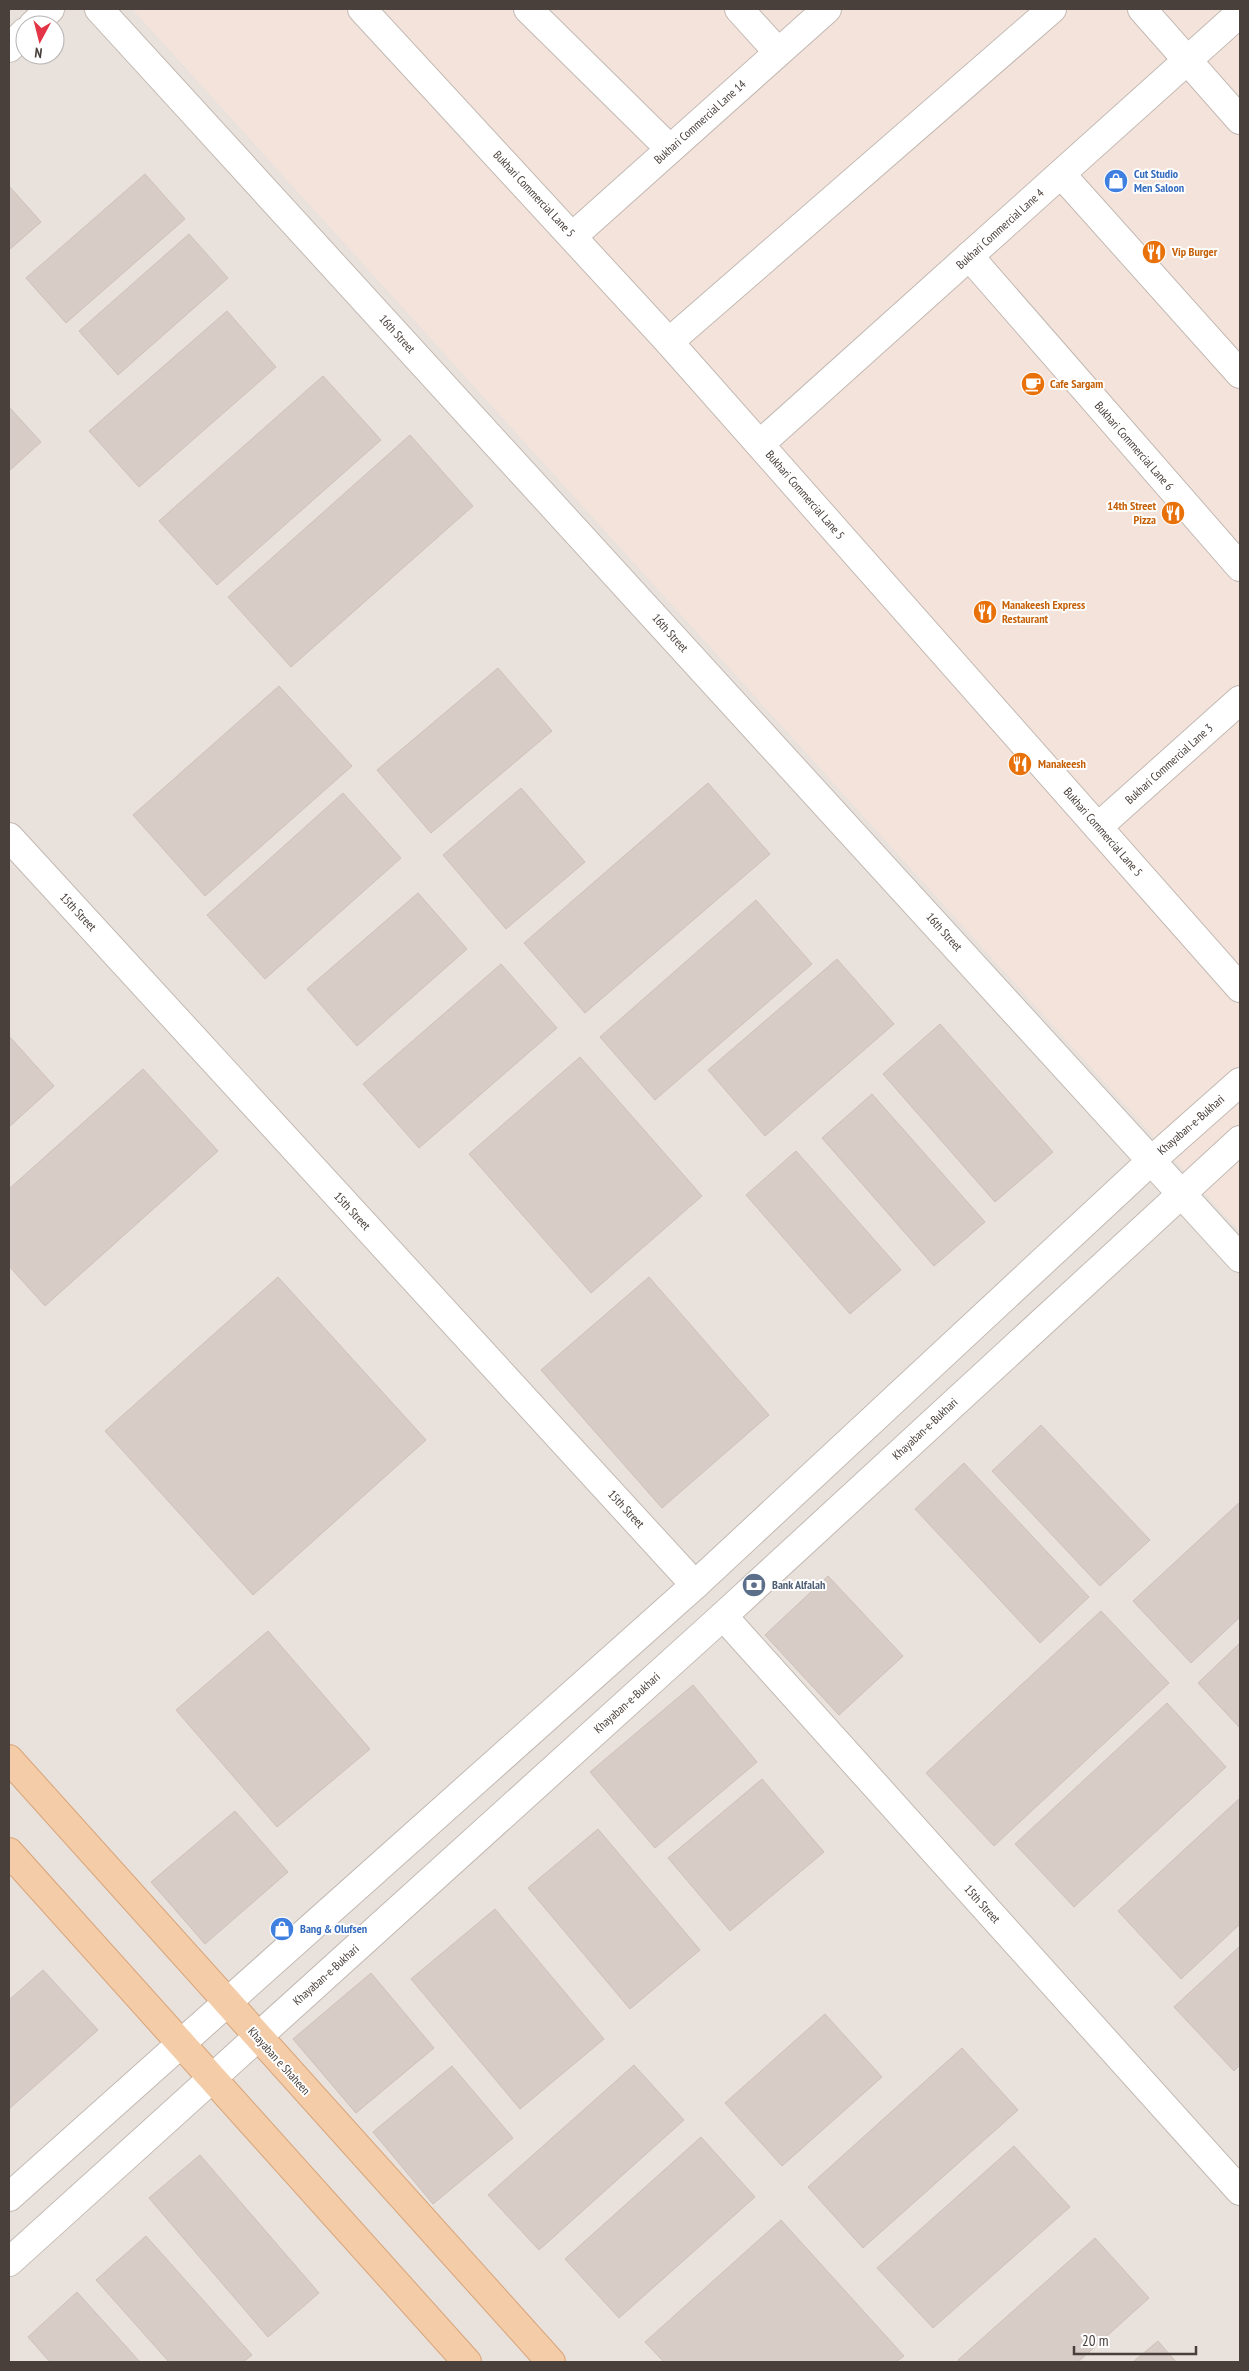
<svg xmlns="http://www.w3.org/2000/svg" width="1249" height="2371" font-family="'PT Sans Narrow',sans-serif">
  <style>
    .residential { fill: #e8e1dc; fill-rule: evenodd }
    .commercial { fill: #f3e3db }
    .building { fill: #d8cdc6; stroke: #cfc0b7 }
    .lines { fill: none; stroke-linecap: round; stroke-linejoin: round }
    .minor-casing { stroke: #c3b9b3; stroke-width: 30 }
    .major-casing { stroke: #d8a478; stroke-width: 30 }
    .minor { stroke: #fff; stroke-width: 28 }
    .major { stroke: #f4cca7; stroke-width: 28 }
    .labels { text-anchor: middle; stroke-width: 4; stroke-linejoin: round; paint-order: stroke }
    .street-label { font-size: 12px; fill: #49403b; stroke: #fff }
    .shop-label { font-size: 12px; font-weight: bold; fill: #366cbe; stroke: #fff; text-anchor: start }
    .food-label { font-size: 12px; font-weight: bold; fill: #c56008; stroke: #fff; text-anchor: start }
    .service-label { font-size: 12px; font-weight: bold; fill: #4e5e75; stroke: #fff; text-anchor: start }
  </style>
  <rect width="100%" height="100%" fill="#f5f0ed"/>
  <!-- residential -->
  <path class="residential" d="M9 9H1240V2362H9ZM25 25H55V55H25Z"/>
  <!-- commercial -->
  <path class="commercial" d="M132 9H1240V1232Z"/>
  <!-- building -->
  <g class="building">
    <path d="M145 174 185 219 66 323 26 278Z"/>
    <path d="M9 186 41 222 9 250Z"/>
    <path d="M189 234 228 278 118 375 79 331Z"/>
    <path d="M227 311 276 367 139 487 89 431Z"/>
    <path d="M323 376 381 440 217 585 159 521Z"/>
    <path d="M9 407 41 442 9 471Z"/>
    <path d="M410 435 473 506 291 667 228 597Z"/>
    <path d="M498 668 552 731 431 833 377 770Z"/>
    <path d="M279 686 352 766 205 896 133 815Z"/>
    <path d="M708 783 770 854 585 1013 524 943Z"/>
    <path d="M521 788 585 862 506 929 443 855Z"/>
    <path d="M343 793 401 858 265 979 207 915Z"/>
    <path d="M418 893 467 949 357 1046 307 989Z"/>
    <path d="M756 900 812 964 655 1100 600 1037Z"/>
    <path d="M837 959 894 1024 765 1136 708 1070Z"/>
    <path d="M501 964 557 1028 419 1148 363 1084Z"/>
    <path d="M940 1024 1053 1152 995 1202 883 1074Z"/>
    <path d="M9 1036 54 1086 9 1127Z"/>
    <path d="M580 1057 702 1196 591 1293 469 1154Z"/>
    <path d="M143 1069 218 1151 45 1306 9 1266V1189Z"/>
    <path d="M872 1094 985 1222 934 1266 822 1138Z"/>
    <path d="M796 1151 901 1270 850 1314 746 1195Z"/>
    <path d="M278 1277 426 1440 253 1595 105 1431Z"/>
    <path d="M649 1277 769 1415 662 1508 541 1370Z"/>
    <path d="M1041 1425 1150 1540 1100 1586 992 1471Z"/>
    <path d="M964 1463 1089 1597 1040 1643 915 1509Z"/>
    <path d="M1240 1502V1617L1191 1663 1133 1601Z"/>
    <path d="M828 1576 903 1656 839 1715 765 1635Z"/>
    <path d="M1101 1611 1169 1683 994 1846 926 1773Z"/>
    <path d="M268 1631 370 1749 277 1827 176 1710Z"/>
    <path d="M1240 1643V1728L1198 1683Z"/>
    <path d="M693 1685 757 1762 655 1848 590 1772Z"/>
    <path d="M1167 1703 1226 1767 1074 1907 1015 1844Z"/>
    <path d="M762 1779 824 1852 730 1931 668 1858Z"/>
    <path d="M1240 1798V1924L1181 1979 1118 1911Z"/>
    <path d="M235 1811 288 1872 205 1944 151 1882Z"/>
    <path d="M598 1829 700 1950 630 2009 528 1888Z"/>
    <path d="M495 1909 604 2039 520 2109 411 1979Z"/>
    <path d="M1240 1946V2065L1234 2071 1174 2007Z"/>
    <path d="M43 1970 98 2030 9 2109V2000Z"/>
    <path d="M371 1973 434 2048 356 2113 293 2039Z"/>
    <path d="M825 2014 882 2077 782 2166 725 2103Z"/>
    <path d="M962 2048 1018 2110 863 2248 808 2187Z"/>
    <path d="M634 2065 684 2120 539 2250 488 2195Z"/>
    <path d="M452 2066 513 2138 433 2204 373 2132Z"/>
    <path d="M701 2137 755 2197 619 2318 565 2259Z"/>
    <path d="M1014 2146 1070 2207 933 2328 877 2268Z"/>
    <path d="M200 2155 319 2293 268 2337 149 2198Z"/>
    <path d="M781 2220 904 2356 896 2362H664L645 2342Z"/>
    <path d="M146 2236 252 2355 243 2362H169L96 2280Z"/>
    <path d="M1095 2238 1149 2298 1078 2362H960L958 2360Z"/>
    <path d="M77 2292 140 2362H50L28 2337Z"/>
    <path d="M1158 2341 1176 2362H1133Z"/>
  </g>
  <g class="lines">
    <!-- minor casing -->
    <g class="minor-casing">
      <g id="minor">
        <path d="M99 9 1240 1258"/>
        <path d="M362 9 669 342 1240 988"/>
        <path d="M528 9 670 149"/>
        <path d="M739 9 778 52"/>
        <path d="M1142 9 1240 120"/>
        <path d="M33 25 50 9"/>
        <path d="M9 48 25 32"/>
        <path d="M1061 174 1240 374"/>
        <path d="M573 236 827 9"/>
        <path d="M969 256 1240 567"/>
        <path d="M669 342 1052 9"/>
        <path d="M760 444 1240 13"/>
        <path d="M1098 827 1240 700"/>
        <path d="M9 837 695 1585"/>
        <path d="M723 1616 1240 2191"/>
        <path d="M9 2197 695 1585 1152 1160 1240 1082"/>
        <path d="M9 2262 723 1616 1240 1140"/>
      </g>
    </g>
    <!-- major casing -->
    <g class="major-casing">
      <g id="major">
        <path d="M9 1759 551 2362"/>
        <path d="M9 1852 467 2362"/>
      </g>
    </g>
    <!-- minor -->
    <use href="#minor" class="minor"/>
    <!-- major -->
    <use href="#major" class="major"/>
  </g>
  <!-- icons -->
  <defs>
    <g id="shop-disc" transform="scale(1.25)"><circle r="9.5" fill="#3f7fe0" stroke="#fff"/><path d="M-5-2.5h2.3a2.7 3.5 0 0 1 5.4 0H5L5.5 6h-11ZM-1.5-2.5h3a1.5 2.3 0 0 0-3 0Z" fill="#fff"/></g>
    <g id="restaurant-disc" transform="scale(1.25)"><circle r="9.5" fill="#e8710a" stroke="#fff"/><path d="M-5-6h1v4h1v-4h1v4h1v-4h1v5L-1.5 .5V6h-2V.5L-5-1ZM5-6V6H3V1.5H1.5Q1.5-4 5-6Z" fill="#fff"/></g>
    <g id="cafe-disc" transform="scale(1.25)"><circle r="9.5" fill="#e8710a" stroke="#fff"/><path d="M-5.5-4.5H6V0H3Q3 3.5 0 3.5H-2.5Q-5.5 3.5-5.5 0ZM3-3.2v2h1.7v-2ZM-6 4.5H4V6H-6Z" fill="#fff"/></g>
    <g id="bank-disc" transform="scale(1.25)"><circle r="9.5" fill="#5c6f8a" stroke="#fff"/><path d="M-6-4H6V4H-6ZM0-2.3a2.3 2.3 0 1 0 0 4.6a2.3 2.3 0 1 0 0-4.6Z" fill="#fff"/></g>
  </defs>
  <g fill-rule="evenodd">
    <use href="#shop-disc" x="1116" y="181"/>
    <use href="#restaurant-disc" x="1154" y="252"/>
    <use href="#cafe-disc" x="1033" y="384"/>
    <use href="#restaurant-disc" x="1173" y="513"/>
    <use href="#restaurant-disc" x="985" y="612"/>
    <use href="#restaurant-disc" x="1020" y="764"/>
    <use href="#bank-disc" x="754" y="1585"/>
    <use href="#shop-disc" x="282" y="1929"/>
  </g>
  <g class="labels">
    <!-- street labels -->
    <g class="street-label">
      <text transform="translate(700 122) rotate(-42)" y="4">Bukhari Commercial Lane 14</text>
      <text transform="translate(534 194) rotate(47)" y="4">Bukhari Commercial Lane 5</text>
      <text transform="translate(1000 229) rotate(-42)" y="4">Bukhari Commercial Lane 4</text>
      <text transform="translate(397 334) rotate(48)" y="4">16th Street</text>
      <text transform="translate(1134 446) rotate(49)" y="4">Bukhari Commercial Lane 6</text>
      <text transform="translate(805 495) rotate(49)" y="4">Bukhari Commercial Lane 5</text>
      <text transform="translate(670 633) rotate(48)" y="4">16th Street</text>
      <text transform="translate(1169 764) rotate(-42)" y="4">Bukhari Commercial Lane 3</text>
      <text transform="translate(1103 832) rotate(49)" y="4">Bukhari Commercial Lane 5</text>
      <text transform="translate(78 912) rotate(47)" y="4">15th Street</text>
      <text transform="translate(944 932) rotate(48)" y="4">16th Street</text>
      <text transform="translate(1191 1125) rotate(-41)" y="4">Khayaban-e-Bukhari</text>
      <text transform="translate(352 1211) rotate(47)" y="4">15th Street</text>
      <text transform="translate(925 1429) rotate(-43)" y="4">Khayaban-e-Bukhari</text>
      <text transform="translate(626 1509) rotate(47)" y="4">15th Street</text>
      <text transform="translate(627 1703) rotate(-42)" y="4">Khayaban-e-Bukhari</text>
      <text transform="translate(982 1904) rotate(48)" y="4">15th Street</text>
      <text transform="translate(326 1975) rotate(-42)" y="4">Khayaban-e-Bukhari</text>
      <text transform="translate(279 2061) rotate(48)" y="4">Khayaban e Shaheen</text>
    </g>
    <!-- shop labels -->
    <g class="shop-label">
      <text x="1134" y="178">Cut Studio<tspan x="1134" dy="14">Men Saloon</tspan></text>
      <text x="300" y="1933">Bang &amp; Olufsen</text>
    </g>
    <!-- food labels -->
    <g class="food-label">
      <text x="1172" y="256">Vip Burger</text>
      <text x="1050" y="388">Cafe Sargam</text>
      <text x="1156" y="510" text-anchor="end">14th Street<tspan x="1156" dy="14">Pizza</tspan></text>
      <text x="1002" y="609">Manakeesh Express<tspan x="1002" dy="14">Restaurant</tspan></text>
      <text x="1038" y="768">Manakeesh</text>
    </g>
    <!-- service labels -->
    <g class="service-label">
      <text x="772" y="1589">Bank Alfalah</text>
    </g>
  </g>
  <!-- border -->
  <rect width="1249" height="2371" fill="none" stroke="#49403b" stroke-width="20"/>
  <!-- north arrow -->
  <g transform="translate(40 40) rotate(187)"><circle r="24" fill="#ffffff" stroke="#b6b3b1"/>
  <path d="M0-4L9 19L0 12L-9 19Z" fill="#e33545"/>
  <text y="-8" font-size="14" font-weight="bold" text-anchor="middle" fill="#49403b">N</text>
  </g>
  <!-- scale -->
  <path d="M1074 2346v8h122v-8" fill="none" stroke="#49403b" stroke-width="2.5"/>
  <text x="1082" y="2346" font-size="15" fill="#49403b" stroke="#ffffff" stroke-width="4" paint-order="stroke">20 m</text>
</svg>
